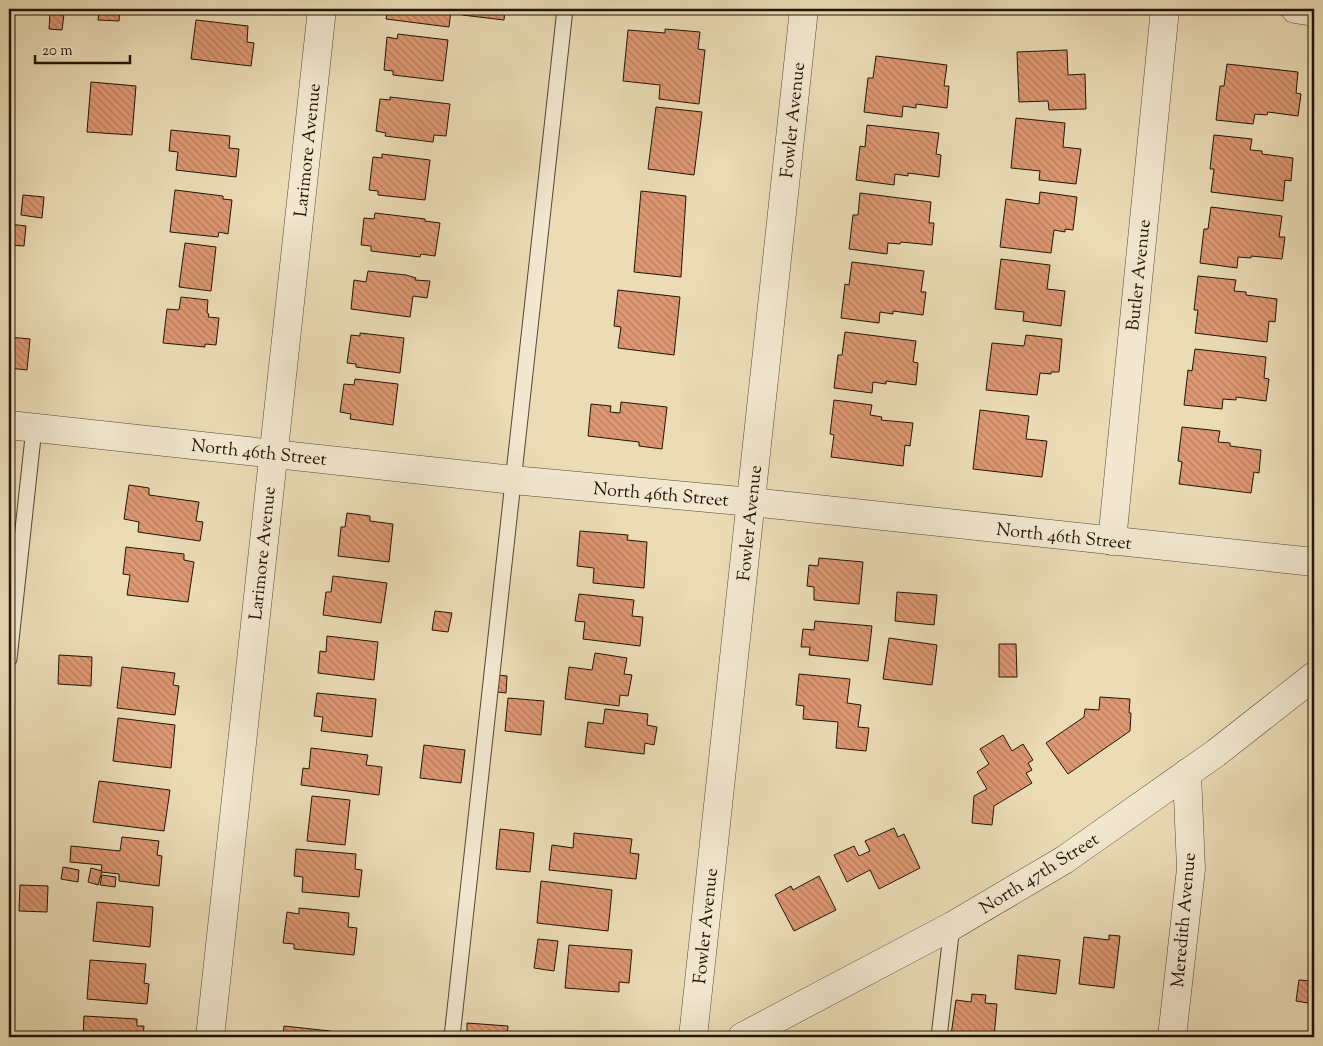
<svg xmlns="http://www.w3.org/2000/svg" width="1323" height="1046" font-family="'Sorts Mill Goudy',serif">
  <style>
    .building { fill: url(#building-back-hatch); stroke: #211405 }
    .lines { fill: none; stroke-linecap: round; stroke-linejoin: round }
    .lane-casing { stroke: #544631; stroke-width: 17 }
    .street-casing { stroke: #544631; stroke-width: 29 }
    .lane { stroke: #f2e8d0; stroke-width: 15 }
    .street { stroke: #f2e8d0; stroke-width: 28 }
    .labels { text-anchor: middle; stroke-width: 5; stroke-linejoin: round; paint-order: stroke }
    .street-label { font-size: 18px; fill: #211405; stroke: #f2e8d0 }
  </style>
  <defs>
    <pattern id="building-back-hatch" width="6" height="6" patternUnits="userSpaceOnUse" patternTransform="scale(1.25)"><rect width="6" height="6" fill="#de9873"/><path d="M-1 5l2 2M0 0l6 6M5-1l2 2" fill="none" stroke="#b47b5c"/></pattern>
  </defs>
  <rect width="100%" height="100%" fill="#ebdcb6"/>
  <filter id="stains"><feTurbulence type="fractalNoise" baseFrequency=".004" numOctaves="4"/><feColorMatrix values="0 0 0 0 .2 0 0 0 0 .09 0 0 0 0 .02 0 0 0 .5 -.17"/></filter>
  <radialGradient id="worn" r=".72"><stop offset=".6" stop-color="#630" stop-opacity="0"/><stop offset="1" stop-color="#630" stop-opacity=".3"/></radialGradient>
  <!-- building -->
  <g class="building">
    <path d="M99 9H120L119 21 98 20Z"/>
    <path d="M388 9H455V10H451L449 27 386 19Z"/>
    <path d="M463 9H505L504 20 462 15Z"/>
    <path d="M50 13 64 14 62 30 49 29Z"/>
    <path d="M196 20 248 26 247 42 254 43 251 66 191 59Z"/>
    <path d="M665 29 700 32 698 49 705 50 699 104 659 99 660 85 623 81 628 30 665 33Z"/>
    <path d="M398 34 448 40 443 81 393 75V71L384 70 387 37 397 39Z"/>
    <path d="M1067 50 1068 75 1085 74 1086 109 1049 110 1048 101 1019 102 1017 52Z"/>
    <path d="M876 56 947 65 944 86H949L947 108 916 104V108L903 106 902 117 864 112 868 78H873Z"/>
    <path d="M1227 64 1298 72 1296 93 1301 94 1298 116 1268 112 1267 115 1255 114 1253 124 1216 120 1220 86H1224Z"/>
    <path d="M91 82 136 86 132 135 87 132Z"/>
    <path d="M390 97 450 104 446 136 434 135 433 142 385 136 386 133 376 131 380 99 390 100Z"/>
    <path d="M656 107 702 112 694 175 648 169Z"/>
    <path d="M1016 118 1065 123 1063 147 1081 149 1076 184 1039 180 1040 171 1011 168Z"/>
    <path d="M867 125 939 133 936 154 941 155 939 177 908 173V176L895 174 894 185 856 180 860 146 865 147Z"/>
    <path d="M171 130 230 136 229 148 239 149 236 177 176 170 178 152 169 151Z"/>
    <path d="M1214 135 1252 139 1250 150 1262 151V154L1293 158 1291 181 1285 180 1283 201 1211 192 1214 169H1210Z"/>
    <path d="M382 154 430 160 425 200 378 195V191L369 190 373 157 382 158Z"/>
    <path d="M175 190 223 196V199L232 200 228 234 219 232 218 237 170 232Z"/>
    <path d="M641 191 686 196 681 277 634 272Z"/>
    <path d="M1040 192 1077 197 1073 230 1065 229V232L1054 230 1051 253 1000 247 1006 199 1039 204Z"/>
    <path d="M860 193 931 202 929 223H934L932 245 901 242 900 244 888 243 887 254 849 249 853 215H858Z"/>
    <path d="M23 195 44 197 42 218 21 215Z"/>
    <path d="M1211 207 1282 216 1279 237H1285L1282 259 1251 256V258L1238 257 1237 268 1200 263 1204 229H1208Z"/>
    <path d="M375 213 425 219V221L440 223 435 256 421 254 420 257 371 251V246L361 245 364 218 374 219Z"/>
    <path d="M9 224 26 226 24 246 9 245Z"/>
    <path d="M185 243 216 247 211 291 179 287Z"/>
    <path d="M1001 259 1050 265 1047 289 1065 291 1061 326 1023 321 1024 312 995 309Z"/>
    <path d="M852 262 924 271 921 292H926L923 315 893 311V314L880 312 879 323 841 318 845 284 849 285Z"/>
    <path d="M368 271 406 275 416 278 415 280 430 281 427 298 413 296 410 317 351 309 354 280 366 282Z"/>
    <path d="M1198 276 1236 280 1234 291 1246 292V295L1277 299 1275 322 1269 321 1267 342 1195 333 1198 310H1194Z"/>
    <path d="M618 290 680 297 674 355 618 348 621 327 614 326Z"/>
    <path d="M181 297 208 300 207 313 209 314 208 317 219 318 216 345 205 344V347L163 343 167 309 179 310Z"/>
    <path d="M845 332 916 341 913 362 918 363 916 385 886 381V384L873 382 872 393 834 388 838 355H842Z"/>
    <path d="M360 333 404 338 400 373 356 367V364L347 363 351 335 360 336Z"/>
    <path d="M1026 335 1062 339 1059 372H1051V374L1040 373 1037 395 986 390 992 343 1024 346Z"/>
    <path d="M9 337 30 339 27 370 9 368Z"/>
    <path d="M1195 349 1266 357 1264 378 1269 379 1266 401 1236 397V400L1223 399 1222 409 1184 405 1188 370 1192 371Z"/>
    <path d="M355 379 398 384 393 425 350 419 351 414 340 412 344 384 354 385Z"/>
    <path d="M834 400 872 405 870 415 882 417 881 420 913 423 910 446 905 445 903 466 831 457 834 435 830 434Z"/>
    <path d="M621 402 667 407 662 449 639 446V442L588 436 591 404 611 406 610 412 620 413Z"/>
    <path d="M980 410 1029 416 1026 439 1047 441 1042 477 973 469Z"/>
    <path d="M1182 427 1220 431 1218 442 1230 443V446L1261 450 1259 473 1254 472 1251 493 1179 484 1182 462 1178 461Z"/>
    <path d="M129 485 149 488V495L199 502 196 521 203 522 200 541 138 532 139 522 124 519Z"/>
    <path d="M347 513 370 516V521L393 524 389 562 338 556 341 527H345Z"/>
    <path d="M580 531 628 535 627 540 647 542 644 588 593 583 594 568 577 566Z"/>
    <path d="M126 547 184 554V560L194 562 188 602 127 595 130 575 123 574Z"/>
    <path d="M819 558 863 562 859 604 814 600V587L807 586 809 565 818 566Z"/>
    <path d="M333 576 387 583 381 623 323 615 326 592H331Z"/>
    <path d="M897 592 937 595 934 625 895 621Z"/>
    <path d="M579 594 634 600 632 616 643 617 640 646 583 639 585 622 575 621Z"/>
    <path d="M435 611 452 613 448 632 432 630Z"/>
    <path d="M815 621 872 626 868 661 809 655 810 647H801L803 629 814 630Z"/>
    <path d="M327 636 378 642 374 680 318 673 320 651 326 652Z"/>
    <path d="M889 638 937 645 932 685 883 679Z"/>
    <path d="M999 644H1016L1017 677H999Z"/>
    <path d="M595 653 627 658 624 674 632 675 628 696 620 695 619 706 565 699 569 667 592 670Z"/>
    <path d="M59 655 92 657 91 686 58 684Z"/>
    <path d="M122 667 175 673 173 685 179 686 175 715 117 708Z"/>
    <path d="M799 674 850 679 847 703 861 705 858 727 869 728 866 751 836 748 838 722 803 719 804 706 796 705Z"/>
    <path d="M498 675 507 676 506 693 497 692Z"/>
    <path d="M317 693 376 699 372 737 321 731 323 717 314 716Z"/>
    <path d="M1100 697 1130 699 1129 713H1131L1130 731 1068 774 1046 743 1084 717 1085 709 1099 710Z"/>
    <path d="M508 698 544 701 541 735 505 731Z"/>
    <path d="M605 709 648 714 647 725 657 727 654 745 645 743 644 754 585 747 588 722 603 724Z"/>
    <path d="M118 718 175 725 171 768 113 761Z"/>
    <path d="M1003 735 1012 751 1023 744 1033 760 1028 763 1032 770 1026 773 1032 783 994 806 992 825 972 823 974 796 987 789 977 772 989 764 980 749Z"/>
    <path d="M424 745 465 750 461 783 420 778Z"/>
    <path d="M311 748 368 755 366 765 382 767 379 795 301 785 303 768 309 769Z"/>
    <path d="M99 781 170 790 164 831 93 822Z"/>
    <path d="M312 796 350 800 345 845 307 841Z"/>
    <path d="M894 828 898 837 904 834 920 868 879 889 870 870 847 882 834 855 854 846 859 856 870 851 865 841Z"/>
    <path d="M500 829 534 833 530 872 496 869Z"/>
    <path d="M574 833 632 839 630 853 639 854 636 879 549 870 552 845 573 848Z"/>
    <path d="M122 837 159 841 157 855 162 856 159 886 119 881V874L101 872 102 865 70 862 71 846 120 851Z"/>
    <path d="M296 849 356 854 355 869 362 870 359 897 302 892 303 877 294 876Z"/>
    <path d="M63 867 79 870 78 882 61 879Z"/>
    <path d="M91 868 102 871 98 885 88 882Z"/>
    <path d="M102 875 116 877 115 887 100 885Z"/>
    <path d="M819 876 836 910 794 931 775 895 791 886 793 890Z"/>
    <path d="M541 881 612 890 608 931 537 923Z"/>
    <path d="M20 885 48 886 47 912 19 911Z"/>
    <path d="M97 902 153 907 150 947 93 941Z"/>
    <path d="M299 908 349 913 348 927 357 928 354 955 294 949V944L283 943 287 912 299 914Z"/>
    <path d="M1109 935 1120 936 1114 988 1079 984 1084 937 1109 940Z"/>
    <path d="M538 939 558 941 554 971 534 968Z"/>
    <path d="M569 945 632 950 629 983 619 982V992L565 988Z"/>
    <path d="M1018 955 1060 960 1056 994 1015 989Z"/>
    <path d="M90 960 146 964 144 983 149 984 147 1004 87 999Z"/>
    <path d="M1313 964H1314V1004L1296 1001 1299 980 1311 981Z"/>
    <path d="M972 994 986 995 985 1003 997 1004 994 1037 951 1035 956 1000 971 1002Z"/>
    <path d="M84 1016 137 1019V1026H144L143 1037H83Z"/>
    <path d="M467 1023 508 1026 507 1037H467Z"/>
    <path d="M284 1026 330 1031 329 1037H283Z"/>
    <path d="M1290 1032 1314 1035V1037H1289Z"/>
  </g>
  <g class="lines">
    <!-- lane casing -->
    <g class="lane-casing">
      <g id="lane">
        <path d="M9 659 34 428"/>
        <path d="M452 1037 565 9"/>
        <path d="M939 1037 952 926"/>
      </g>
    </g>
    <!-- street casing -->
    <g class="street-casing">
      <g id="street">
        <path d="M1295 9 1314 12"/>
        <path d="M9 425 513 480 751 502 1314 562"/>
        <path d="M1112 541 1165 9"/>
        <path d="M210 1037 322 9"/>
        <path d="M693 1037 804 9"/>
        <path d="M742 1037 952 926 1064 860 1216 753 1314 676"/>
        <path d="M1172 1037 1191 869 1187 773"/>
      </g>
    </g>
    <!-- lane -->
    <use href="#lane" class="lane"/>
    <!-- street -->
    <use href="#street" class="street"/>
  </g>
  <g class="labels">
    <!-- street labels -->
    <g class="street-label">
      <text transform="translate(792 120) rotate(-84)" y="6">Fowler Avenue</text>
      <text transform="translate(307 150) rotate(-84)" y="6">Larimore Avenue</text>
      <text transform="translate(1138 275) rotate(-84)" y="6">Butler Avenue</text>
      <text transform="translate(259 452) rotate(6)" y="6">North 46th Street</text>
      <text transform="translate(661 494) rotate(5)" y="6">North 46th Street</text>
      <text transform="translate(749 523) rotate(-84)" y="6">Fowler Avenue</text>
      <text transform="translate(1064 536) rotate(6)" y="6">North 46th Street</text>
      <text transform="translate(262 553) rotate(-84)" y="6">Larimore Avenue</text>
      <text transform="translate(1039 873) rotate(-32)" y="6">North 47th Street</text>
      <text transform="translate(1183 920) rotate(-85)" y="6">Meredith Avenue</text>
      <text transform="translate(705 926) rotate(-84)" y="6">Fowler Avenue</text>
    </g>
  </g>
  <!-- margin -->
  <rect width="1323" height="1046" fill="none" stroke="#ebdcb6" stroke-width="30"/>
  <rect x="10" y="10" width="1303" height="1026" fill="none" stroke="#211405" stroke-width="2.5"/>
  <rect x="15" y="15" width="1293" height="1016" fill="none" stroke="#211405"/>
  <!-- scale -->
  <path d="M35 55v8h95v-8" fill="none" stroke="#211405" stroke-width="2.5"/>
  <text x="42" y="55" font-size="15" fill="#211405" stroke="#f2e8d0" stroke-width="4" paint-order="stroke">20 m</text>
  <rect width="100%" height="100%" filter="url(#stains)"/>
  <rect width="100%" height="100%" fill="url(#worn)"/>
</svg>
